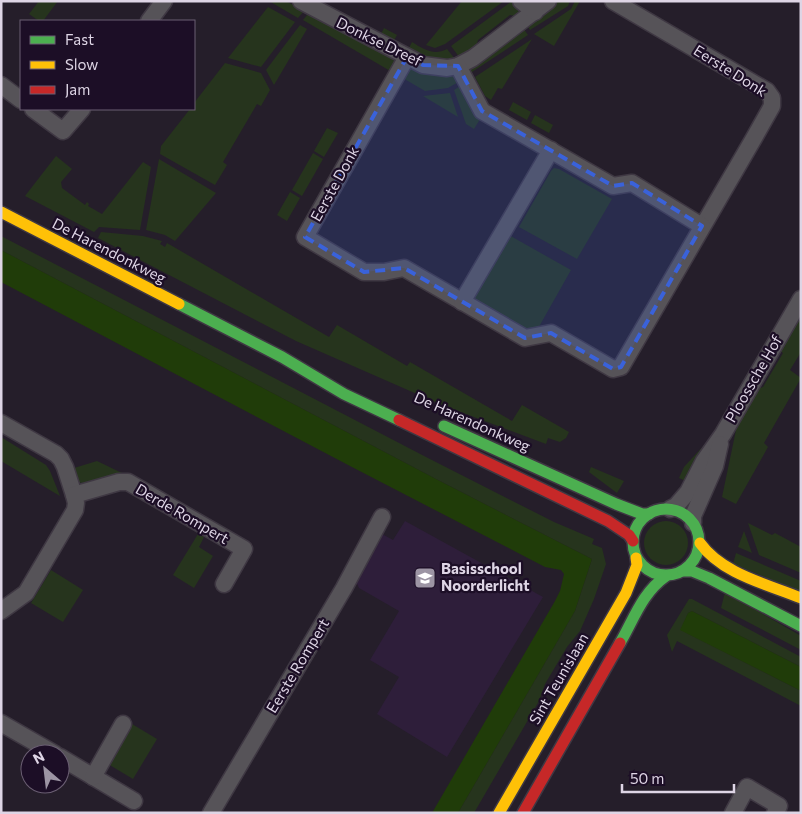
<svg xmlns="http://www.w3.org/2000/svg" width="802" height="814" font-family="Commissioner,sans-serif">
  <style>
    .built { fill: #2e1e3a }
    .green { fill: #26341d }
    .water { fill: #203c09 }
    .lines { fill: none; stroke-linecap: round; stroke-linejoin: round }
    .street-casing { stroke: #3f3843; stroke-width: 19 }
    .fast-casing { stroke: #3f3843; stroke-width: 14 }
    .slow-casing { stroke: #3f3843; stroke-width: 14 }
    .jam-casing { stroke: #3f3843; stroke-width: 14 }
    .street { stroke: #565358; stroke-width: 16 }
    .fast { stroke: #4caf50; stroke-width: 11 }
    .slow { stroke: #ffc107; stroke-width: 11 }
    .jam { stroke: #c62828; stroke-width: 11 }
    .marked { fill: #3a62da; fill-opacity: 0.2; stroke: #3a62da; stroke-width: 4; stroke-dasharray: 10 6; stroke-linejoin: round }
    .labels { text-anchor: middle; stroke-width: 4.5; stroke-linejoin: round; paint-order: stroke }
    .street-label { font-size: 15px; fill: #ded5e5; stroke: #1c0e26 }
    .poi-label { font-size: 15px; font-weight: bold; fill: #ded5e5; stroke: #1c0e26; text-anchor: start }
  </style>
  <rect width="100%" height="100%" fill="#251e2a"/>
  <!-- built -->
  <path class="built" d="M405 521 543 597 447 757 377 714 399 677 370 660 399 611 359 588 355 579 382 534 393 540Z"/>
  <!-- green -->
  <g class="green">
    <path d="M39 1H58L43 21H39L29 14Z"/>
    <path d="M269 1H286L304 11 298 18Z"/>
    <path d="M462 1H504L445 44 435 48 426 45Z"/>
    <path d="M512 1 521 9 515 16 510 15 478 40 476 46 460 58 451 46Z"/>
    <path d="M558 1H570L568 6 530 30 527 25Z"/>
    <path d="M575 1H580L554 46 534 34 571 9Z"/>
    <path d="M268 7 295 22 261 67 228 58Z"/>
    <path d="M308 14 392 58 396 64 392 72 303 20Z"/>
    <path d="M300 25 307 29 274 85 266 70Z"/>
    <path d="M384 28 397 35 393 42 380 36Z"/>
    <path d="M523 28 528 35 469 74 472 66Z"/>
    <path d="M532 39 502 89 498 88 491 100 485 96 475 77Z"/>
    <path d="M412 42C423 49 434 56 447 49L455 59C437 63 423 58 408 50Z"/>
    <path d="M225 63 261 73 270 90 261 106 257 104 223 162 227 165 215 185 160 154 161 146 190 109H194V103Z"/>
    <path d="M409 68 452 74 456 76 460 81 448 88 425 91 401 77Z"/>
    <path d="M462 85 482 116 474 129 466 124 454 90Z"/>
    <path d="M450 93 458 117 423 96Z"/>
    <path d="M513 102 531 112 527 120 509 110Z"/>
    <path d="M535 115 553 125 549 133 531 123Z"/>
    <path d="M327 128 338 133 324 157 314 151Z"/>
    <path d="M313 153 323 159 302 196 292 190Z"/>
    <path d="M56 156 72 169 61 182 62 188 85 205 87 202 89 204 88 206 102 214 143 162 151 167 140 230 99 227 94 232 25 196Z"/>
    <path d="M159 159 216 193 175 241 165 235 146 230Z"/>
    <path d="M554 168 559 169 612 199 577 259 519 227 551 171Z"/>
    <path d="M290 192 300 198 287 221 277 215Z"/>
    <path d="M101 232 143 236 162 241 160 244 165 247 167 243 329 337 337 325 407 366 410 362 512 421 522 405 569 432 566 438 560 442 548 438 546 444 442 405 296 341 98 238Z"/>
    <path d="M507 234 571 270 540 325 536 329 527 331 475 301 474 297Z"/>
    <path d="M1 236 426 457 554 522 594 539 592 544 602 548 606 564 594 599 580 631 567 647 545 684 539 701 474 813H458L575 611 592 559 436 479 1 250Z"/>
    <path d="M801 315V352L790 370 801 378 764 443 768 447 736 504 722 497 736 430 757 389 763 387 783 353 779 350Z"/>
    <path d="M1 437 46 465 50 471 60 496 1 461Z"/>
    <path d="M706 443 688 482 679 478 684 467Z"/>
    <path d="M97 461 122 473 82 483 79 482 74 468Z"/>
    <path d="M591 467 624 481 617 493 589 472Z"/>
    <circle cx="666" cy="543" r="22"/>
    <path d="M748 523 772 535 775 533 801 547V573L759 555Z"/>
    <path d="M744 531 752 553 738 547Z"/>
    <path d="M198 534 204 537 199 547 213 556 194 588 173 575Z"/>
    <path d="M736 553 801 581V592L733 564Z"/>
    <path d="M51 570 83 590 63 622 31 603Z"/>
    <path d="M725 592 801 636V650L721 608Z"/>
    <path d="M689 599H692L801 657V667L692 611 688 613 681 630 801 691V706L677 641 672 652 667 635Z"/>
    <path d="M132 724 157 739 133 779 108 764Z"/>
  </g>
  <!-- water -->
  <g class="water">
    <path d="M1 250 436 479 592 559 575 611 458 813H432L555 601 560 591 564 574 561 570 545 567 350 466 1 282Z"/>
    <path d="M692 611 801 667V691L680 630 688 613Z"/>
  </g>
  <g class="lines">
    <!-- street casing -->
    <g class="street-casing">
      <g id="street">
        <path d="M301 1 423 65 447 68 458 66 473 58 548 1"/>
        <path d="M521 1 535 12"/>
        <path d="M149 21 164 1"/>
        <path d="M407 57 305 237 364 272H384L404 268 525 338 551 333 613 369 621 367 754 138 772 106V98L767 91 613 1"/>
        <path d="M458 66 482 111 613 186 632 183 702 226"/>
        <path d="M1 85 21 100"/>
        <path d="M33 109 63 131 82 109"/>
        <path d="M462 302 551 150"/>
        <path d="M1 423 56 454 61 459 65 467 74 495"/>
        <path d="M670 509 676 506 688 492 704 461 723 434 801 299"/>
        <path d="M693 523V516L715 466 720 444"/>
        <path d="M1 611 26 593 75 510 76 503 74 495 119 482H128L244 549 224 584"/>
        <path d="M1 723 55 754"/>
        <path d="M60 757 134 801"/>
        <path d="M93 777 123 724"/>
        <path d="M211 813 344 588 382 517"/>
        <path d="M733 813 747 787 779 806 775 813"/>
      </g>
    </g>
    <!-- fast casing -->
    <g class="fast-casing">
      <g id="fast">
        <path d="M179 304 282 357 344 394 399 420"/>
        <path d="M444 426 616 504 642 514H649"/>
        <circle cx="666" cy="542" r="33"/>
        <path d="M683 571H692L709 578 801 626"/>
        <path d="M620 643C634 619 642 593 666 576"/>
      </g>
    </g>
    <!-- slow casing -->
    <g class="slow-casing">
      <g id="slow">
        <path d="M1 212 179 304"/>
        <path d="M700 543C722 574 767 584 801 598"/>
        <path d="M499 813 626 593 637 565 636 558"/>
      </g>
    </g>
    <!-- jam casing -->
    <g class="jam-casing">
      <g id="jam">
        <path d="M399 420 608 521 629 535 633 541"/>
        <path d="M523 813 620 643"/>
      </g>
    </g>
    <!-- street -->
    <use href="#street" class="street"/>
    <!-- fast -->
    <use href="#fast" class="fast"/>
    <!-- slow -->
    <use href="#slow" class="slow"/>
    <!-- jam -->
    <use href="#jam" class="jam"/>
  </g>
  <!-- marked area -->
  <path class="marked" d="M407 57 423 65 458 66 482 111 613 186 632 183 702 226 621 367 613 369 551 333 525 338 404 268 364 272 305 237Z"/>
  <!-- icons -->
  <defs>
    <g id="school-square" transform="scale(1.125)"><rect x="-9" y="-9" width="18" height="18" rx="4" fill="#9d95a4" stroke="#1c0e26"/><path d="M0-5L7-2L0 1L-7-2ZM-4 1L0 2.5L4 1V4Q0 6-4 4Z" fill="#fff"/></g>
  </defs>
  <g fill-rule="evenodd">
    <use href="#school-square" x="425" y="578"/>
  </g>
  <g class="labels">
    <!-- street labels -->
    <g class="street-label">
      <text transform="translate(379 42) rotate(26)" y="5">Donkse Dreef</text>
      <text transform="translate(730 71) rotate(32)" y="5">Eerste Donk</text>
      <text transform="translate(335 184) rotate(-61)" y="5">Eerste Donk</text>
      <text transform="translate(109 251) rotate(27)" y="5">De Harendonkweg</text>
      <text transform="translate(754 379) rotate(-60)" y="5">Ploossche Hof</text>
      <text transform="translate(472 422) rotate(24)" y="5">De Harendonkweg</text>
      <text transform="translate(182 514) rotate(30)" y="5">Derde Rompert</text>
      <text transform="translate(298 666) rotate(-59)" y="5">Eerste Rompert</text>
      <text transform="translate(559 679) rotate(-60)" y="5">Sint Teunislaan</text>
    </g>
    <!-- poi labels -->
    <g class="poi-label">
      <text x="441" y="574">Basisschool<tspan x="441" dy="17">Noorderlicht</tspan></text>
    </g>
  </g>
  <!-- border -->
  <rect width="802" height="814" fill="none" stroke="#ded5e5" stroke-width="5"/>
  <!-- legend -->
  <rect x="20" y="20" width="175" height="90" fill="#1c0e26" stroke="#6a5e72"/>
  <rect x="30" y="36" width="25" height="8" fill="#4caf50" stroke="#6a5e72"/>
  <text x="65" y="45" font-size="15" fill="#ded5e5">Fast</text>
  <rect x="30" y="61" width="25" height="8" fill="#ffc107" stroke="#6a5e72"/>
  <text x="65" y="70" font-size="15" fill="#ded5e5">Slow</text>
  <rect x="30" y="86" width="25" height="8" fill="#c62828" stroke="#6a5e72"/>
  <text x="65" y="95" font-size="15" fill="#ded5e5">Jam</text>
  <!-- north arrow -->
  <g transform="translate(45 769) rotate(332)"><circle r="24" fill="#1c0e26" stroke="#6a5e72"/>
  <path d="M0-4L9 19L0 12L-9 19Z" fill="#9d95a4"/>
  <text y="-8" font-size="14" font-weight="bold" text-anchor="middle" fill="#ded5e5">N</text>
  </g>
  <!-- scale -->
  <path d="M622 784v8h112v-8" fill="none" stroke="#ded5e5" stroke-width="2.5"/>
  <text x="630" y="784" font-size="15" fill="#ded5e5" stroke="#1c0e26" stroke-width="4" paint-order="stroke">50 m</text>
</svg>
